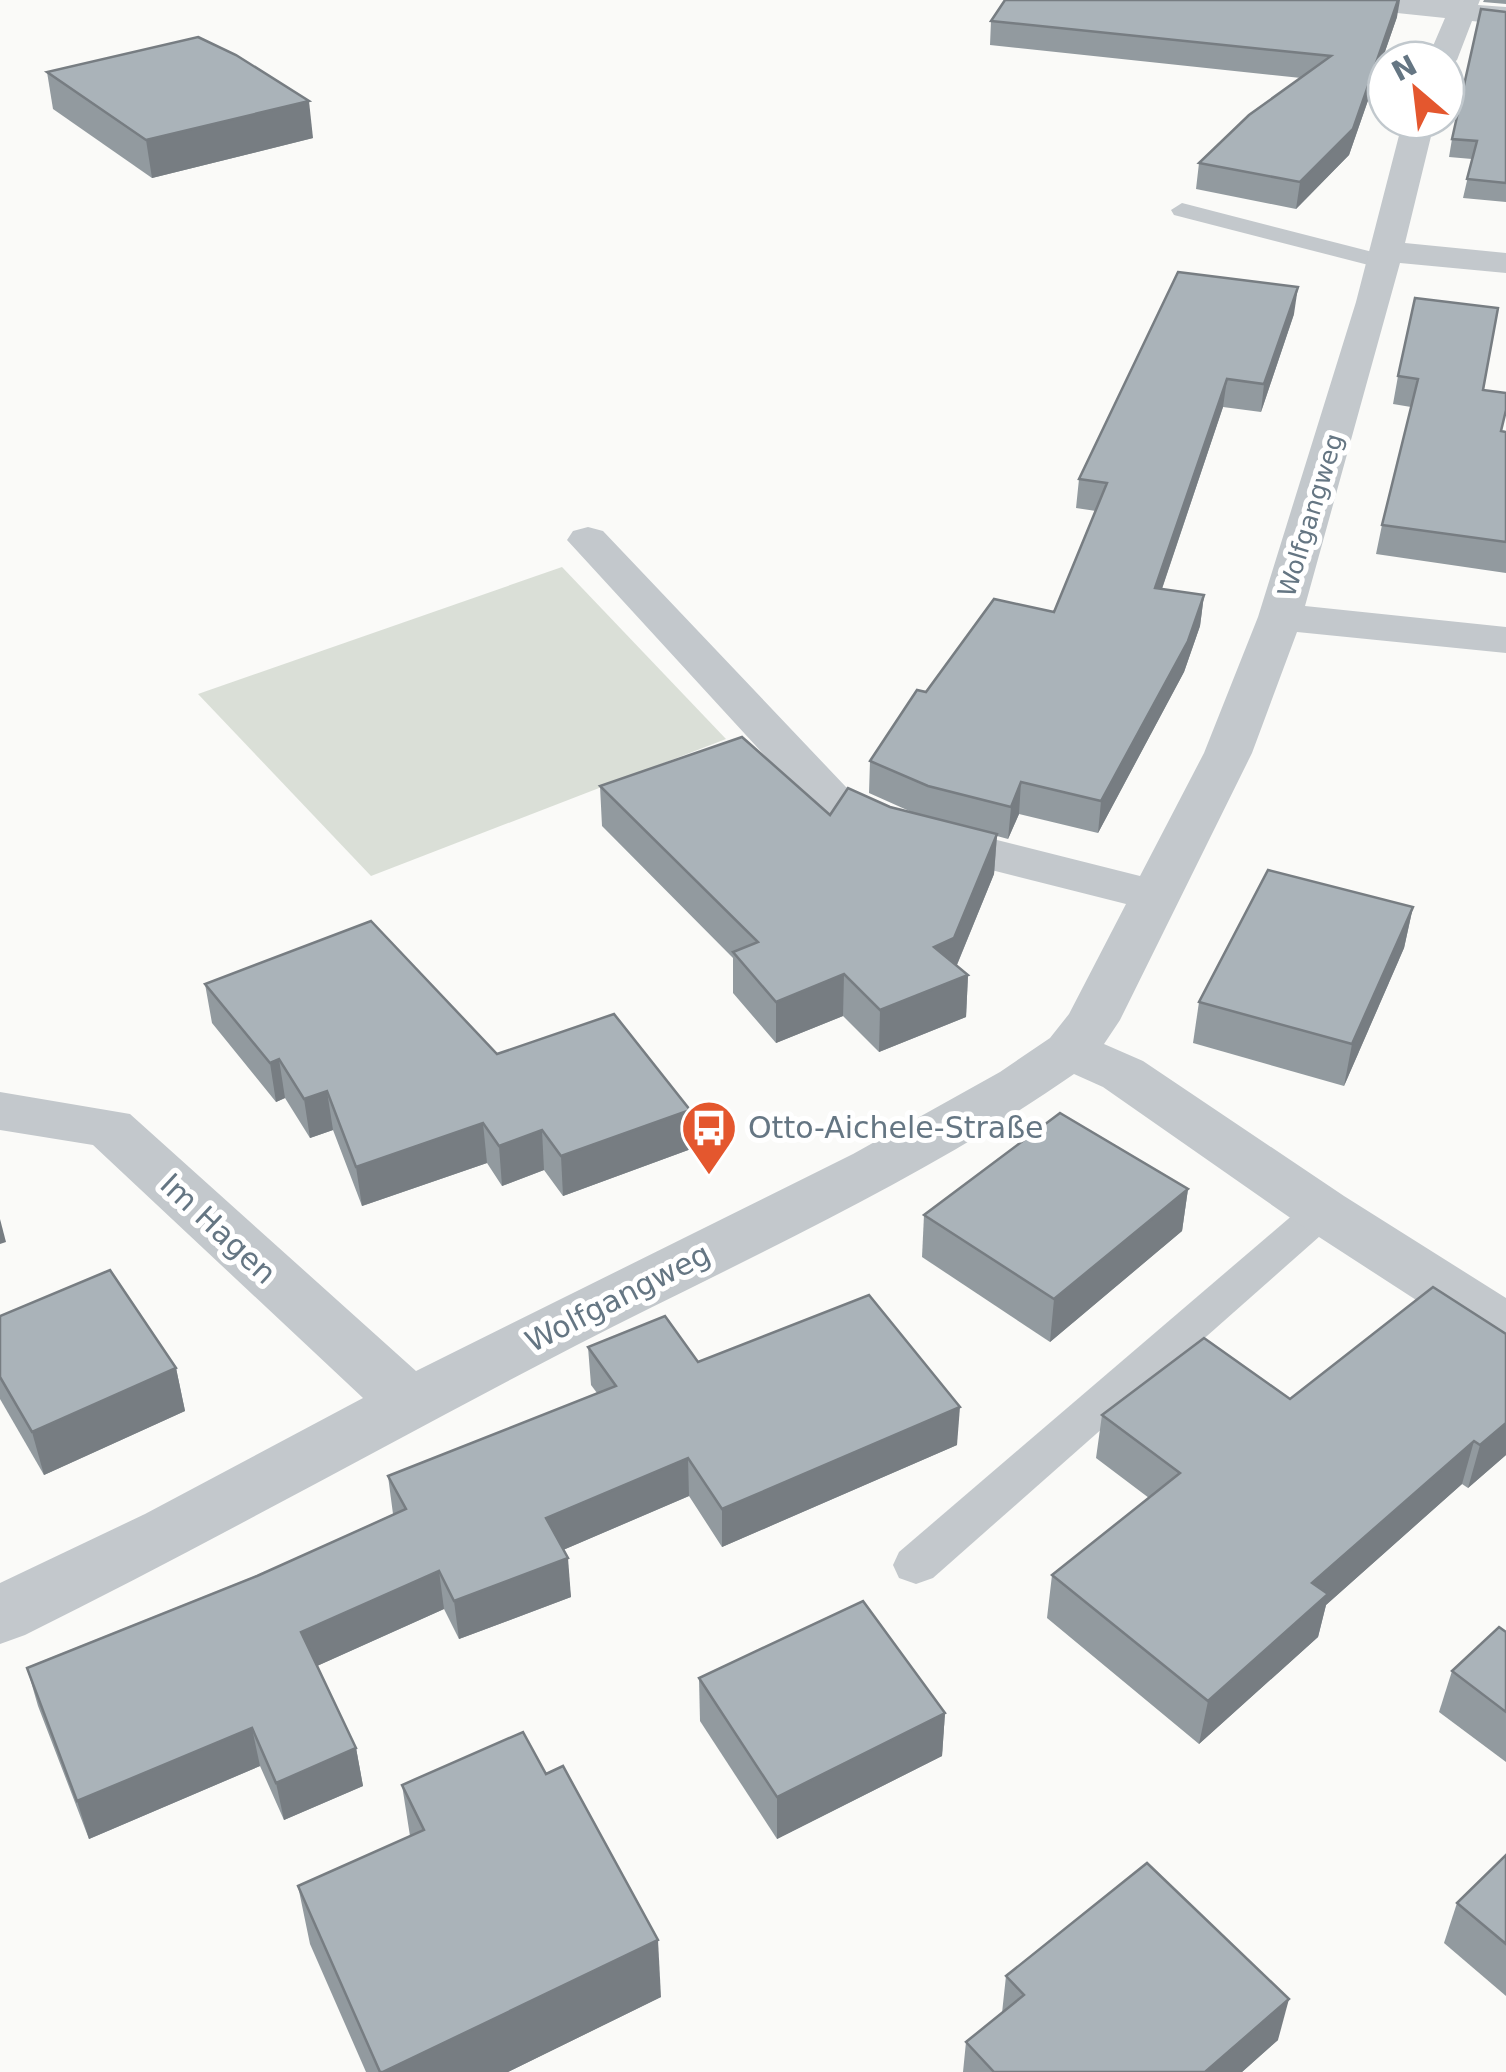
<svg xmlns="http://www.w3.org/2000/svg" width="1506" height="2072" font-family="'DejaVu Sans',sans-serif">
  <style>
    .green { fill: #dadfd7 }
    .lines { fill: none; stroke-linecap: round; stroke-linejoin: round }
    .lane { fill: #c3c8cc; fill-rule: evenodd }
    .street { fill: #c3c8cc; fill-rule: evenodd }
    .wall { fill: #929a9f }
    .shaded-wall { fill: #777d82 }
    .building { fill: #aab3b9; stroke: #777d82; stroke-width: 2.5 }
    .labels { text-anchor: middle; stroke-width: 10; stroke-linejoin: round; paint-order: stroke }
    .far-street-label { font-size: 25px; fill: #657683; stroke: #fff }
    .poi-label { font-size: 30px; fill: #657683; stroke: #fff; text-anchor: start }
    .street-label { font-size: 30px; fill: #657683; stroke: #fff }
  </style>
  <rect width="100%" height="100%" fill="#fafaf8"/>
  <!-- green -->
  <path class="green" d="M562 567 726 739 371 876 198 694Z"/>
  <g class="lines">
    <!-- lane -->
    <g class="lane">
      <path d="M1182 203 1392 257 1396 262 1384 269 1174 215 1171 210Z"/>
      <path d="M1323 1197 1337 1201 1343 1211 1337 1221 933 1578 916 1584 899 1578 893 1565 899 1552 1309 1201Z"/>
    </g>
    <!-- street -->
    <g class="street">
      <path d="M1335 0H1480L1478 5 1506 7V25L1472 21 1457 60 1446 68V60H1427L1445 18 1349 8Z"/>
      <path d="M1403 120H1435L1405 243 1506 253V273L1400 263 1305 606 1506 627V653L1297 632 1252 753 1120 1020 1104 1044 1143 1061 1344 1196 1506 1298V1351L1484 1344 1302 1226 1103 1087 1074 1074C919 1182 743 1260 575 1346 391 1441 211 1543 25 1635L0 1644V1583L145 1514 363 1398 93 1145 0 1130V1092L130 1114 416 1371 853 1154 1000 1072 1050 1038 1069 1014 1126 904 889 844 812 807 567 540 573 531 588 527 603 531 846 787 925 822 1140 876 1204 753 1258 617 1356 302Z"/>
    </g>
  </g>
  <!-- wall -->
  <g class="wall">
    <path d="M1484 0H1506V4L1483 2Z"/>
    <path d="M1506 12V202L1463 198 1472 159 1449 157 1452 139Z"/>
    <path d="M1397 17 1349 155 1296 209 1196 189 1199 163 1301 78 990 45 991 21Z"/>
    <path d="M47 72 313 138 152 178 53 109Z"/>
    <path d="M1294 314 1261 412 1223 407 1162 589 1204 595 1200 626 1184 672 1098 833 1019 814 1008 839 997 836 994 874 957 965 968 975 966 1017 879 1052 843 1016 776 1043 733 993V958L602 826 600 786 830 815 890 807 916 814 869 793 870 761 926 692 1054 612 1096 511 1076 508 1079 479Z"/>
    <path d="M1398 376 1483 390 1502 432H1506V573L1376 554 1382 525 1411 407 1393 404Z"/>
    <path d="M1413 907 1404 948 1344 1086 1193 1043 1199 1002Z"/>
    <path d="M205 984 497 1054 691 1149 563 1196 544 1170 502 1186 487 1163 362 1206 333 1130 310 1138 285 1098 276 1102 212 1023Z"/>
    <path d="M1188 1189 1182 1231 1050 1342 922 1257 924 1215Z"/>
    <path d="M0 1316 176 1368 185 1411 44 1475 0 1399Z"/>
    <path d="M1506 1334V1455L1468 1488 1462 1484 1326 1605 1318 1637 1199 1744 1047 1618 1052 1575 1149 1498 1096 1458 1102 1415 1290 1399Z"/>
    <path d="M588 1347 698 1362 957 1445 722 1547 689 1496 563 1550 571 1597 459 1639 444 1609 317 1666 356 1748 363 1786 284 1820 260 1766 89 1839 38 1706 27 1668 257 1576 393 1514 388 1476 597 1393 591 1385Z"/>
    <path d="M1506 1632V1762L1439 1712 1452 1671Z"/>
    <path d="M699 1678 945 1713 942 1756 777 1839 700 1721Z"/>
    <path d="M402 1785 661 1997 508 2072H366L310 1944 298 1886 410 1836Z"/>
    <path d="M1506 1855V1996L1444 1943 1457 1903Z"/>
    <path d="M1006 1976 1278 2040 1242 2072H963L966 2042 1002 2013Z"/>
  </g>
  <!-- shaded-wall -->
  <g class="shaded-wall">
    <path d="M1398 0H1400L1397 17 1349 155 1296 209 1300 182Z"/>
    <path d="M309 101 313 138 152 178 146 140Z"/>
    <path d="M1298 287 1294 314 1261 412 1264 384Z"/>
    <path d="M1227 379 1223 407 1152 618 1155 588Z"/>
    <path d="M1204 595 1200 626 1184 672 1098 833 1101 801Z"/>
    <path d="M1021 782 1019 814 1008 839 1011 807Z"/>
    <path d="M997 834 994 874 951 979 934 947Z"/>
    <path d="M1413 907 1404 948 1344 1086 1352 1044Z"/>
    <path d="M844 974 843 1016 776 1043V1002Z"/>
    <path d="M968 975 966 1017 879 1052 880 1010Z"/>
    <path d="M279 1059 285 1098 276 1102 270 1063Z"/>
    <path d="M327 1091 333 1130 310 1138 304 1099Z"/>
    <path d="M690 1110 691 1149 563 1196 561 1156Z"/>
    <path d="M483 1123 487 1163 362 1206 356 1167Z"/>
    <path d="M542 1130 544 1170 502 1186 499 1146Z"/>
    <path d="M1188 1189 1182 1231 1050 1342 1054 1299Z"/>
    <path d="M0 1219 6 1242 0 1244Z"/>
    <path d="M176 1368 185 1411 44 1475 32 1432Z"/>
    <path d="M960 1407 957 1445 722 1547V1509Z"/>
    <path d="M1506 1423V1455L1468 1488 1480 1445Z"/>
    <path d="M1474 1441 1462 1484 1326 1605 1318 1637 1199 1744 1208 1701 1312 1583Z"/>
    <path d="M688 1458 689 1496 549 1556 546 1518Z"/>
    <path d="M568 1558 571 1597 459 1639 454 1601Z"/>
    <path d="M439 1571 444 1609 308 1670 301 1632Z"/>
    <path d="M945 1713 942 1756 777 1839V1797Z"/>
    <path d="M252 1728 260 1766 89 1839 77 1801Z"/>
    <path d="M356 1748 363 1786 284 1820 276 1783Z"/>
    <path d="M658 1940 661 1997 508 2072H383Z"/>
    <path d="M1289 1999 1278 2040 1242 2072H1205Z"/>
  </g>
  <!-- building -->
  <g class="building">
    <path d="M1005 0H1398L1353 129 1300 182 1199 163 1249 115 1331 56 991 21Z"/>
    <path d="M1481 9 1506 12V183L1467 179 1477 141 1452 139Z"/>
    <path d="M198 37 236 55 309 101 146 140 47 72Z"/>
    <path d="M1178 272 1298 287 1264 384 1227 379 1155 588 1204 595 1188 641 1101 801 1021 782 1011 807 928 786 870 761 917 690 926 692 994 599 1054 612 1107 483 1079 479Z"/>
    <path d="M1415 298 1498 308 1483 390 1506 393V410L1501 431 1506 432V542L1382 525 1418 379 1398 376Z"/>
    <path d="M742 737 830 815 848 788 890 807 997 834 954 938 934 947 968 975 880 1010 844 974 776 1002 733 952 758 942 600 786Z"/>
    <path d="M1268 870 1413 907 1352 1044 1199 1002Z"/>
    <path d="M371 921 497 1054 614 1014 690 1110 561 1156 542 1130 499 1146 483 1123 356 1167 327 1091 304 1099 279 1059 270 1063 205 984Z"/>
    <path d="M1060 1113 1188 1189 1054 1299 924 1215Z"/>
    <path d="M110 1270 176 1368 32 1432 0 1377V1316Z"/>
    <path d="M1433 1287 1506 1334V1423L1480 1445 1474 1441 1312 1583 1328 1594 1208 1701 1052 1575 1180 1473 1102 1415 1204 1338 1290 1399Z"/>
    <path d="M869 1295 960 1407 722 1509 688 1458 546 1518 568 1558 454 1601 439 1571 301 1632 356 1748 276 1783 252 1728 77 1801 27 1668 257 1576 406 1509 388 1476 616 1386 588 1347 665 1316 698 1362Z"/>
    <path d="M863 1601 945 1713 777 1797 699 1678Z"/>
    <path d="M1499 1627 1506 1632V1712L1452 1671Z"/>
    <path d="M523 1732 546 1774 563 1766 658 1940 383 2072H380L298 1886 424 1830 402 1785Z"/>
    <path d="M1506 1855V1944L1457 1903Z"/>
    <path d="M1147 1863 1289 1999 1205 2072H994L966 2042 1024 1995 1006 1976Z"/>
  </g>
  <!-- icons -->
  <defs>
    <g id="bus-pin" transform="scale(2.875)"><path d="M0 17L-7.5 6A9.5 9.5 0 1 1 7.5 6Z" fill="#e4572e" stroke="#fff"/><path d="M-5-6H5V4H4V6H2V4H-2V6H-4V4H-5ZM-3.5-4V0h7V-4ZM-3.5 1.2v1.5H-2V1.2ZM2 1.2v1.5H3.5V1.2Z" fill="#fff"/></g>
  </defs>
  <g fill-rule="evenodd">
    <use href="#bus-pin" x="709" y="1128"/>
  </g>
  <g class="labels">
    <!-- far-street labels -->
    <g class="far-street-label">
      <text transform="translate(1310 515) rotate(-73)" y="9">Wolfgangweg</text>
    </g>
    <!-- poi labels -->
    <g class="poi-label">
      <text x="748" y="1138">Otto-Aichele-Straße</text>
    </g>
    <!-- street labels -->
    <g class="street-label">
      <text transform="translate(218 1229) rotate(43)" y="10">Im Hagen</text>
      <text transform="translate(618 1298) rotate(-27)" y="10">Wolfgangweg</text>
    </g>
  </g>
  <!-- north arrow -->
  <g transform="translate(1416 90) rotate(332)"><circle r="48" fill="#ffffff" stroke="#c1c8cd" stroke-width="2.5"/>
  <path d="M0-8L18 38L0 25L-18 38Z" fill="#e4572e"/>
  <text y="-15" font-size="28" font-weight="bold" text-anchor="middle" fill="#657683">N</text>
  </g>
</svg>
